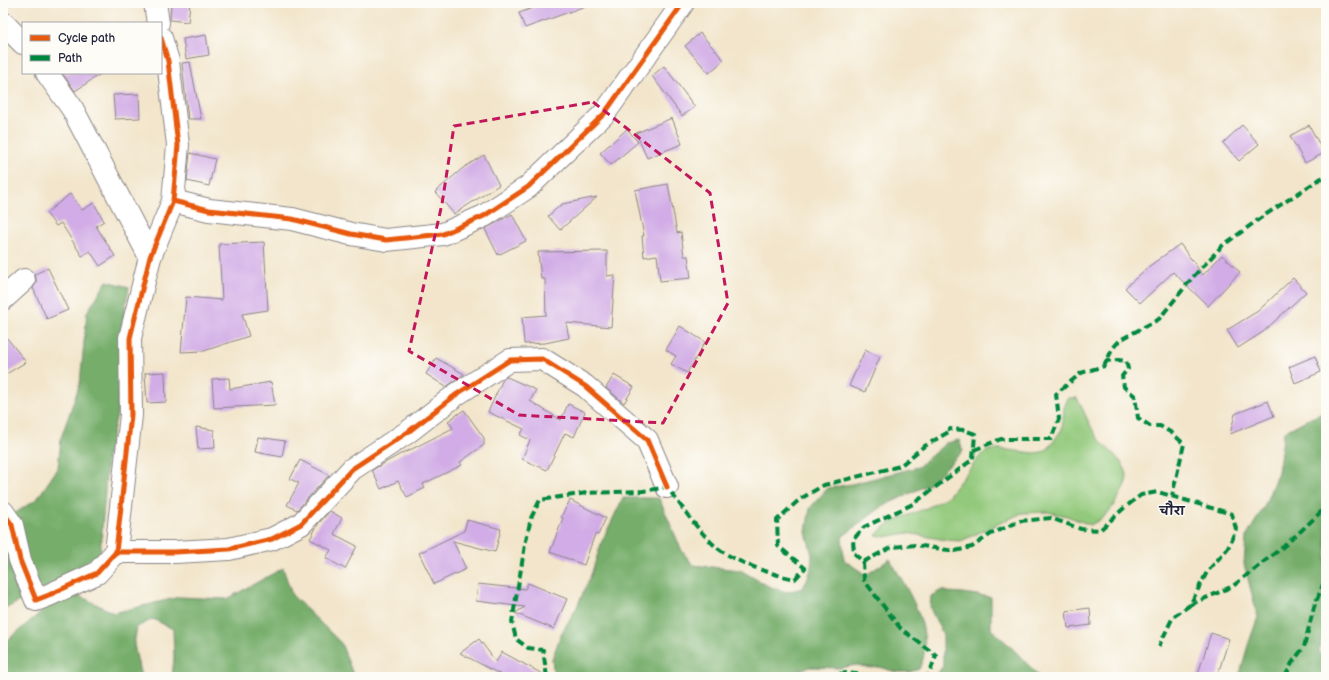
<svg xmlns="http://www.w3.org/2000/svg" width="1329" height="680" font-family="'Balsamiq Sans','Playpen Sans Deva',sans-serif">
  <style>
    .green { fill: #93c97b; stroke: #5a765b }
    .forest { fill: #76ad6b; stroke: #4c6853 }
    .building { fill: #d1ace6 }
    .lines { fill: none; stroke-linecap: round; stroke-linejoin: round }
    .minor-casing { stroke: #8a8483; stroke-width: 24 }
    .minor { stroke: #fff; stroke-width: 22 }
    .quiet { stroke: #00873e; stroke-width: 4; stroke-dasharray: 8 4; stroke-linecap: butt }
    .cycleway-casing { stroke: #fdfcf7; stroke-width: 8 }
    .cycleway { stroke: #e8590c; stroke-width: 5 }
    .marked { fill: none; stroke: #c2185b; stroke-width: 3; stroke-dasharray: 8 5; stroke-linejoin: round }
    .labels { text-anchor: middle; stroke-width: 3; stroke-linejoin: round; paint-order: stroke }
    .neighbourhood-label { font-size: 12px; font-weight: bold; fill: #22223b; stroke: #fdfcf7 }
  </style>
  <rect width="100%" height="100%" fill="#fdfcf7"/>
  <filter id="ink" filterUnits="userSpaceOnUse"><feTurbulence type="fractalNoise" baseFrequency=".025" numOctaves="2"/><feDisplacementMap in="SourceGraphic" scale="8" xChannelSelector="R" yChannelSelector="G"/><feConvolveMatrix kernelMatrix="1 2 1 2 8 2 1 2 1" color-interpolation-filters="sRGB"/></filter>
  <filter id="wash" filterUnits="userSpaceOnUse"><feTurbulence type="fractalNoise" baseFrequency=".012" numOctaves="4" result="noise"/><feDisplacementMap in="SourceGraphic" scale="16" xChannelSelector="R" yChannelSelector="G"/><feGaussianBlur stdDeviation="0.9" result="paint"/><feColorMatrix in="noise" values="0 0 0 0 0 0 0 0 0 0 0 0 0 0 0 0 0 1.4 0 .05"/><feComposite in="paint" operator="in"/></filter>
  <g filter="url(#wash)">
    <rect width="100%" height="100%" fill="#f2e5cb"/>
    <!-- green -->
    <path class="green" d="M1068 398H1077C1084 411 1089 425 1097 437 1105 448 1119 456 1125 469 1129 477 1126 482 1123 489 1114 506 1108 517 1090 525L1067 516 1047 512 1022 513 961 541 946 540 907 533 885 537 876 535 883 528 894 521 929 507 948 496 981 455 989 450 999 449 1034 453 1042 452 1049 448 1062 429 1064 408Z"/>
    <!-- forest -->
    <g class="forest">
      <path d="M107 281 129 287 122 325 117 414 107 457 105 493 100 555 56 582 3 610V521L37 499 58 468 61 438 80 383 87 312Z"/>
      <path d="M1326 412V618L1319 651 1326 665V677H1239L1248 645 1258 617 1244 564 1246 537 1264 507 1278 472 1284 432 1306 420Z"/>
      <path d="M959 440 963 451 930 484 883 506 842 537 844 560 866 575 890 559C906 588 929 620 924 654 924 659 921 664 919 669L910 672H896L880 667 871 668 856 665 840 668 810 667 773 677H554L552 659 561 634 576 609 591 575 602 541 623 498H659L682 551 693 565 740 570 768 586 787 592 803 588 811 570 812 555 806 532 810 508 828 488 852 484 918 467 946 443Z"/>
      <path d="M283 568 292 595 341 643 354 677H172L174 658 173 629 153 619 137 627 134 645 141 677H3V644L60 596 76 594 114 613 179 597 227 599Z"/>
      <path d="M942 590 947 592 963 593 991 597V629L1011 647 1040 677H935L943 666V635L930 608 931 596Z"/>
    </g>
    <g id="blocks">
      <!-- building -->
      <g class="building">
        <path d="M171 3H190L188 22 170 20Z"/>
        <path d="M547 3H588V5L525 28 519 13Z"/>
        <path d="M700 33 724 60 709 73 685 46Z"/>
        <path d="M206 35 209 55 186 59 183 39Z"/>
        <path d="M190 62 196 93 201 119H188L182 63Z"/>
        <path d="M664 66 695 107 682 116 652 76Z"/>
        <path d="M62 73H102L75 91Z"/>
        <path d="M139 94 140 118 115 119 113 95Z"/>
        <path d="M672 118 682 144 647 158 636 133Z"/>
        <path d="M1242 125 1259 144 1239 161 1223 143Z"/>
        <path d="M1309 125 1324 153 1305 163 1290 136Z"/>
        <path d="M627 129 638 142 611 165 600 153Z"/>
        <path d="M190 153 215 159 209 186 187 181Z"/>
        <path d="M484 155 499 185 454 214 435 192 463 168Z"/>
        <path d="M668 184 677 233 681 232 684 256H688L691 278 660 281 657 255 644 257 642 236H644L635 190Z"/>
        <path d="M70 194 82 210 94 203 104 221 96 226 115 256 100 266 90 251 82 256 61 223 56 226 46 213Z"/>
        <path d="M597 197 560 230 548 216 562 204Z"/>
        <path d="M512 214 526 241 498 255 485 229Z"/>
        <path d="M264 242 268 310 242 314 249 336 204 351 181 352 186 297 222 300 219 244Z"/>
        <path d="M1180 244 1203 275 1222 255 1240 272 1208 306 1173 272 1140 303 1125 288 1148 267Z"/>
        <path d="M607 251V276L615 275 611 327 566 323 569 338 545 343 524 344 522 317 546 315 545 279H541L538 252Z"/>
        <path d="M48 268 68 310 47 319 33 288 36 283V278L35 274Z"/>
        <path d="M1293 278 1306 292 1263 332 1238 348 1227 330 1258 311Z"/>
        <path d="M680 326 705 342 687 373 671 364 676 356 666 350Z"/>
        <path d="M3 333 26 362 3 376Z"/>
        <path d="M865 350 880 357 865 392 849 386Z"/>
        <path d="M1315 356 1321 372 1295 383 1289 367Z"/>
        <path d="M436 358 464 374 463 375 446 387 426 374Z"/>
        <path d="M165 372 166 402 147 403 145 373Z"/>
        <path d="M614 375 634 387 624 403 606 388Z"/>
        <path d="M507 377 536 390 530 401 561 420 568 404 585 412 574 437 565 433 547 470 522 459 530 440 520 435 524 429 488 412 503 379Z"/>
        <path d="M229 378 230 389 271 382 275 405 214 408 212 379Z"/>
        <path d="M1268 401 1274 416 1230 434 1235 414Z"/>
        <path d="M464 410 484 438V445L460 462 462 465 423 484 425 488 407 497 398 481 381 489 372 470 406 451V452L453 428 448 421Z"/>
        <path d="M196 427 214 430 215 448 198 449Z"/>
        <path d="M258 437 285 441 282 457 255 452Z"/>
        <path d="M300 460 329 475 297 510 287 505 299 483 290 479Z"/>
        <path d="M570 500 606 518 598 535 595 534 584 565 550 552 563 518 561 517Z"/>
        <path d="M330 511 342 518 334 534 357 546 345 569 326 558 331 550 310 539 318 524Z"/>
        <path d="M467 520 501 529 495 552 453 541 466 569 434 584 419 553 464 531Z"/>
        <path d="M528 583 567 599 554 629 515 613 525 607 476 601 478 584 525 589Z"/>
        <path d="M1090 608 1091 625 1068 628 1066 611Z"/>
        <path d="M1211 633 1229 639 1217 677H1197Z"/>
        <path d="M479 639 496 662 502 652 548 677H505L460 653Z"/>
      </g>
    </g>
  </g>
  <g filter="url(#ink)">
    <use href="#blocks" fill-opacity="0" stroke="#8a8483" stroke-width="1"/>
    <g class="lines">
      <!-- minor casing -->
      <g class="minor-casing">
        <g id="minor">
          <path d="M155 3 158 23"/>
          <path d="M3 23 23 43"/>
          <path d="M47 73 72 108 150 257"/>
          <path d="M173 201 209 210 292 219 351 234 386 240 443 234 484 216 528 187 604 114 683 3"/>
          <path d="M3 299 24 280"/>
          <path d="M3 512 12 525 20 560 36 600 49 595 97 573 116 552 131 415 130 338 150 257 173 201 178 145 168 61 161 38"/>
          <path d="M116 552H175L229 549 272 539 301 524 352 469 408 432 457 394 510 360 542 359 585 386 647 440 667 487"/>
        </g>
      </g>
      <!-- minor -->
      <use href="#minor" class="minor"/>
      <!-- quiet -->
      <g class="quiet">
        <path d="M1105 364 1106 361 1118 360 1126 361 1128 369 1122 376 1124 387 1135 396 1138 418 1150 426H1160L1172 433 1184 444 1172 496"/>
        <path d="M974 450 1001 439H1051L1059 419 1056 394 1081 373 1104 366 1113 348 1120 340 1159 319 1193 277 1222 246 1262 217 1326 175"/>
        <path d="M863 562 892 547 915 545 955 551 972 547 991 534 1020 521 1051 518 1081 529 1100 530 1124 508 1141 495 1158 492 1232 514 1236 529 1228 548 1207 572 1190 605 1173 617 1159 646"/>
        <path d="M1190 605 1233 586 1284 546 1302 530 1326 507"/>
        <path d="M547 677 543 650 528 648 516 639 512 622 525 545 531 518 540 500 587 493 643 491 667 487C682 507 696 528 714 545 733 562 770 574 795 579L805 568 778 546 777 520 800 499 824 485 900 466 923 447 952 430"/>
        <path d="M815 677 846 673 886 677"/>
        <path d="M922 677 929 675 936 655 901 629 875 595 864 580 863 562 854 553 853 540 864 527 913 504 973 459 975 434 964 430 948 429"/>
        <path d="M1285 677 1292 663 1304 647 1314 607 1326 577"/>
      </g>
      <!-- cycleway casing -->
      <g class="cycleway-casing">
        <g id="cycleway">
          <path d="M173 201 209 210 292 219 351 234 386 240 443 234 484 216 528 187 604 114 683 3"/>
          <path d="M3 512 12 525 20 560 36 600 49 595 97 573 116 552 131 415 130 338 150 257 173 201 178 145 168 61 161 38"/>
          <path d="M116 552H175L229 549 272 539 301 524 352 469 408 432 457 394 510 360 542 359 585 386 647 440 667 487"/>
        </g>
      </g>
      <!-- cycleway -->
      <use href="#cycleway" class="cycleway"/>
    </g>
  </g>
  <!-- marked area -->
  <path class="marked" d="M593 102 710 193 728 303 663 423 519 415 409 351 442 204 454 126Z"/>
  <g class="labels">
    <!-- neighbourhood labels -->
    <g class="neighbourhood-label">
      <text x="1172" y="515">चौरा</text>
    </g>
  </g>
  <!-- margin -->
  <rect width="1329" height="680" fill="none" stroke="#fdfcf7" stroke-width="16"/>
  <!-- legend -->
  <rect x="22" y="22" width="140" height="52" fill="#fdfcf7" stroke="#a5a5ac"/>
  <rect x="30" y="35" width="20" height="6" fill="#e8590c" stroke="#a5a5ac"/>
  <text x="58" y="42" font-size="12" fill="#22223b">Cycle path</text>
  <rect x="30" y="55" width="20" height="6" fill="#00873e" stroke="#a5a5ac"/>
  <text x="58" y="62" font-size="12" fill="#22223b">Path</text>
</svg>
